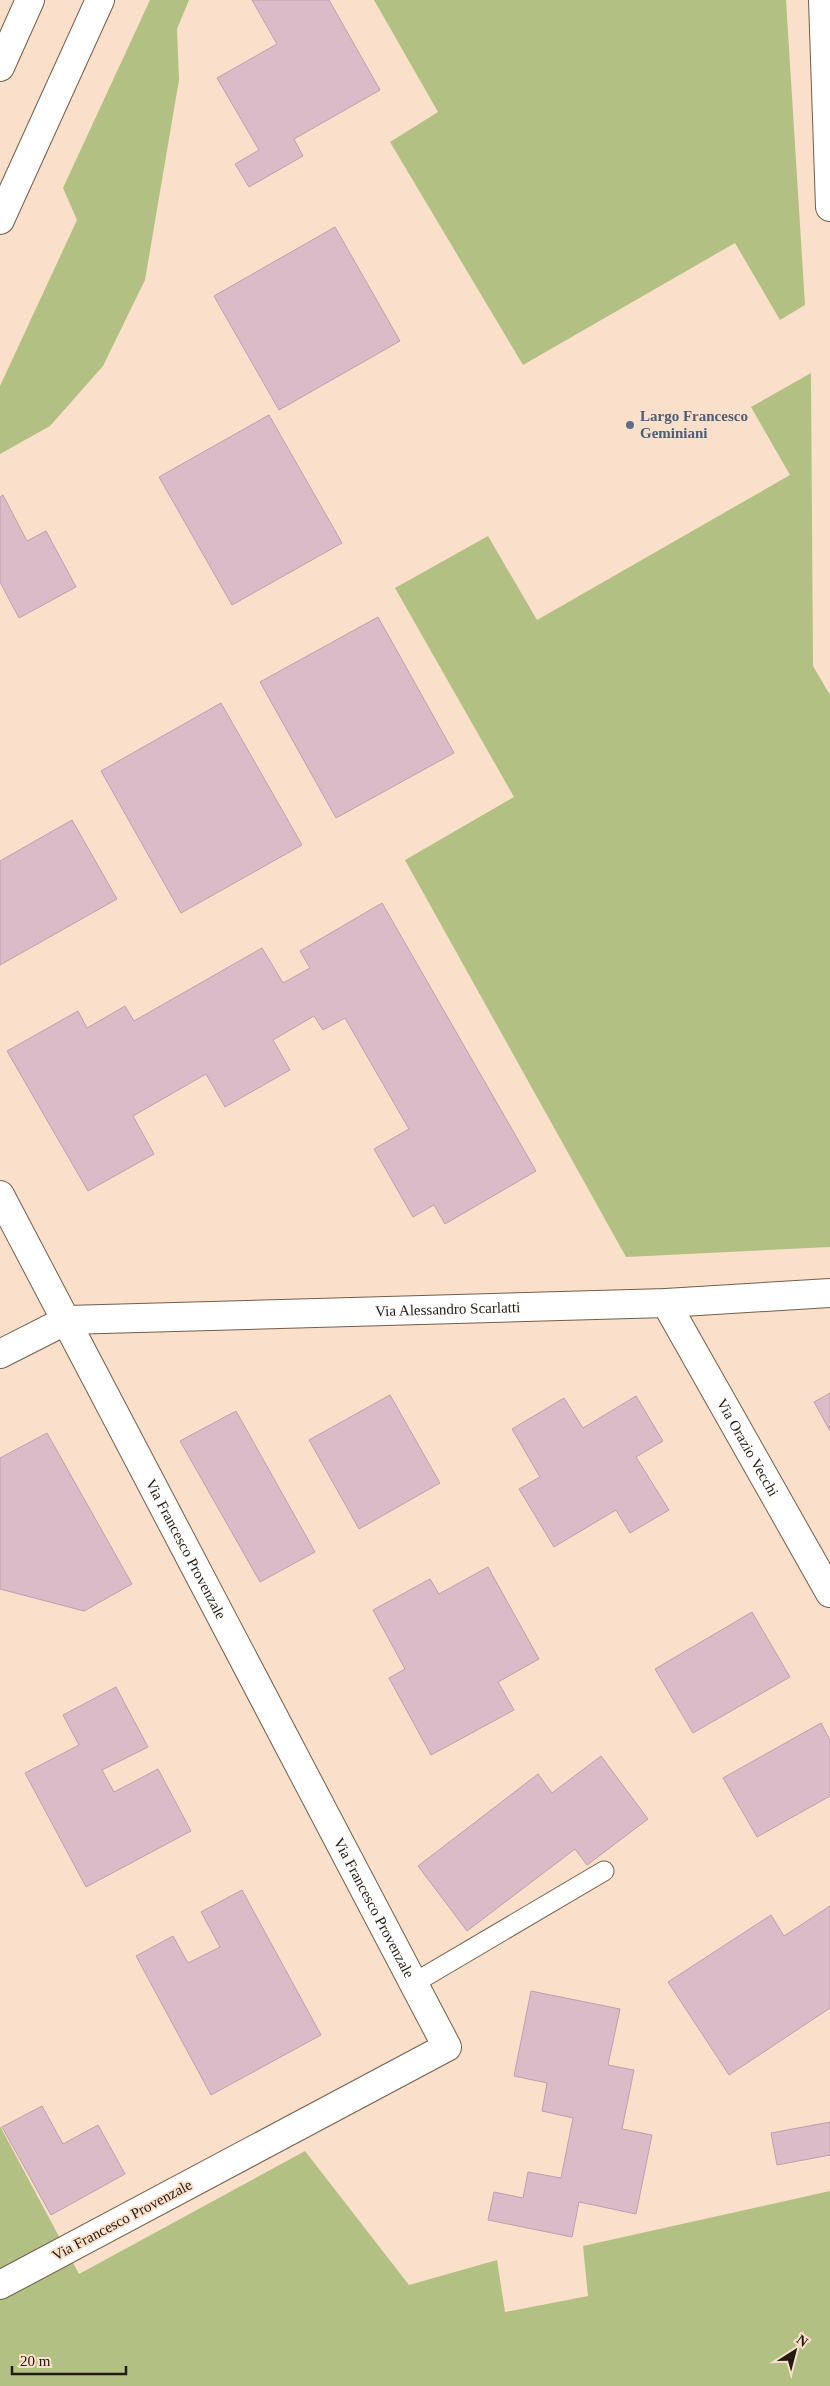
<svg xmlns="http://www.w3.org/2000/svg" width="830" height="2386" font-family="Georgia,serif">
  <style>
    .green { fill: #b2c183 }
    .building { fill: #dbbbc8; stroke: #bf9fad }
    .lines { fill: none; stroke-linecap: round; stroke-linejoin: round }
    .lane-casing { stroke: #735e4a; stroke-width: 21 }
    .street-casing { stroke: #735e4a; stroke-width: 30 }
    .secondary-casing { stroke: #735e4a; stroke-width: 30 }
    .lane { stroke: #fff; stroke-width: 19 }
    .street { stroke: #fff; stroke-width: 28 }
    .secondary { stroke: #fff; stroke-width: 28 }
    .service-dot { fill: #5c6f8a; stroke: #fae0ca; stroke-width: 2 }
    .labels { text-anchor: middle; stroke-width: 4; stroke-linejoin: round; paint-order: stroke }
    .service-label { font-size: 15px; font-weight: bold; fill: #4e5e75; stroke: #fae0ca; text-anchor: start }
    .street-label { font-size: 15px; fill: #231a12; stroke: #fae0ca }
  </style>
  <rect width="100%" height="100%" fill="#fae0ca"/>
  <!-- green -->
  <g class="green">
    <path d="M150 0H189L177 29 179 80 145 280 103 366 50 426 0 454V386L77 220 63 188Z"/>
    <path d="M374 0H786L805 305 780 320 735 243 523 365 390 142 438 112Z"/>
    <path d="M811 373 813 666 830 695V1247L626 1257 405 860 514 797 395 588 488 536 537 620 790 475 751 407Z"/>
    <path d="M0 2126 79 2274 305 2151 409 2285 497 2260 505 2312 588 2296 583 2246 830 2191V2386H0Z"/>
  </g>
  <!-- building -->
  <g class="building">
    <path d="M252 0H329L380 90 294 139 303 156 249 187 235 164 259 150 217 78 277 44Z"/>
    <path d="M335 227 400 341 279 410 214 296Z"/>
    <path d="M269 415 342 543 232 605 159 477Z"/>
    <path d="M3 495 27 541 46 531 76 587 19 618 0 582V497Z"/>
    <path d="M378 617 454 753 336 818 260 682Z"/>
    <path d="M221 703 302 845 181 913 101 771Z"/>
    <path d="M72 820 117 899 0 965V861Z"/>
    <path d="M382 903 536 1171 445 1224 434 1205 413 1217 374 1149 409 1129 345 1018 323 1030 314 1016 273 1040 290 1070 225 1107 206 1074 133 1116 154 1154 88 1191 7 1051 78 1011 87 1028 125 1006 134 1021 262 948 283 983 310 968 300 951Z"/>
    <path d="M830 1393V1431L814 1402Z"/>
    <path d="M390 1395 440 1483 359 1529 309 1440Z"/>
    <path d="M636 1396 663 1441 636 1457 669 1510 630 1533 616 1510 554 1547 519 1489 540 1477 512 1429 564 1398 583 1428Z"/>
    <path d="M236 1411 315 1552 260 1582 180 1441Z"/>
    <path d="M47 1433 132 1584 84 1611 0 1589V1458Z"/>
    <path d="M488 1567 539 1659 498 1682 514 1710 431 1755 389 1678 405 1669 373 1610 430 1579 439 1594Z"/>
    <path d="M752 1612 790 1677 693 1733 655 1669Z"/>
    <path d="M116 1687 148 1747 102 1770 114 1792 158 1769 191 1831 86 1887 25 1773 79 1745 63 1715Z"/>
    <path d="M821 1723 830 1740V1796L757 1837 723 1778Z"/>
    <path d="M601 1756 648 1819 587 1865 575 1849 467 1931 418 1866 538 1774 552 1793Z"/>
    <path d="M242 1890 321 2035 211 2095 136 1956 173 1936 188 1963 220 1947 201 1912Z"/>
    <path d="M830 1906V2008L729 2075 668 1982 771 1915 784 1936Z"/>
    <path d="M531 1991 620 2009 608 2065 634 2070 622 2129 652 2135 636 2214 579 2202 572 2237 488 2220 494 2192 523 2198 528 2172 561 2178 573 2118 542 2111 547 2083 514 2076Z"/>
    <path d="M42 2106 63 2144 98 2125 125 2174 51 2215 2 2127Z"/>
    <path d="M830 2122V2155L777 2165 771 2133Z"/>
  </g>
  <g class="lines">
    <!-- lane casing -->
    <g class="lane-casing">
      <path id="lane" d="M414 1983 604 1871"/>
    </g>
    <!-- street casing -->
    <g class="street-casing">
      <g id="street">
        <path d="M823 0 830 207"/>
        <path id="s1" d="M0 1195 447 2047 0 2285"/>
        <path id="s2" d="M666 1303 830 1593"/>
        <path id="s3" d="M0 1354 67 1320 666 1303 830 1293"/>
      </g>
    </g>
    <!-- secondary casing -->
    <g class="secondary-casing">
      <g id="secondary">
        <path d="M0 67 30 0"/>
        <path d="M0 220 100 0"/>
      </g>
    </g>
    <!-- lane -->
    <use href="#lane" class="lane"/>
    <!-- street -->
    <use href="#street" class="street"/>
    <!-- secondary -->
    <use href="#secondary" class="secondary"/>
  </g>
  <!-- markers -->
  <circle class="service-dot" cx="630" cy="425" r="5"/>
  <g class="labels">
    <!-- service labels -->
    <g class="service-label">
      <text x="640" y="421">Largo Francesco<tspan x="640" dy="17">Geminiani</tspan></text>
    </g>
    <!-- street labels -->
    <g class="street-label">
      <text dy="5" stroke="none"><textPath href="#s3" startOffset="456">Via Alessandro Scarlatti</textPath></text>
      <text dy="5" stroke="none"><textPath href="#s2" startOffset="166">Via Orazio Vecchi</textPath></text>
      <text dy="5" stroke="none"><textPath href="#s1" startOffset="400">Via Francesco Provenzale</textPath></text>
      <text dy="5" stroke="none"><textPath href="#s1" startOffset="805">Via Francesco Provenzale</textPath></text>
      <text transform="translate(122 2220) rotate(-28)" y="5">Via Francesco Provenzale</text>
    </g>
  </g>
  <!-- north arrow -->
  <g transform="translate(795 2351) rotate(36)" stroke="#fae0ca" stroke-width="4" paint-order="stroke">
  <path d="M0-4L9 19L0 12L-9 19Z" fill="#231a12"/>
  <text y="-8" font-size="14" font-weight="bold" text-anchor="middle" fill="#231a12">N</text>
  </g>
  <!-- scale -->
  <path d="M12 2366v8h114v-8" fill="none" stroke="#231a12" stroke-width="2.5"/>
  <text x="20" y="2366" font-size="15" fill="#231a12" stroke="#fae0ca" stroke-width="4" paint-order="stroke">20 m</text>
</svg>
